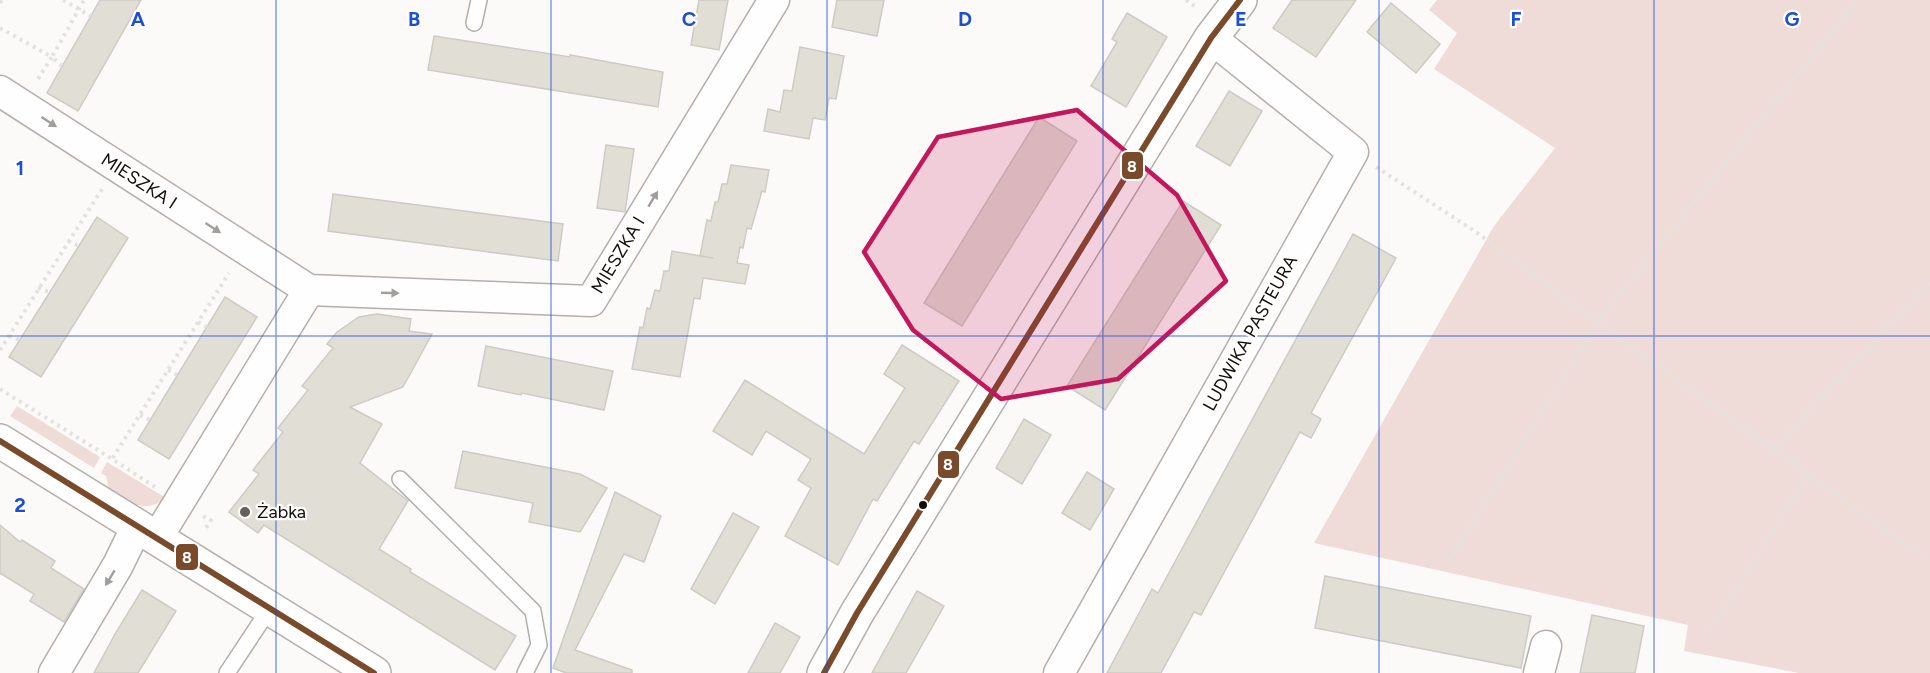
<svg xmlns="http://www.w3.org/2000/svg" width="1930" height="673" font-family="Figtree,sans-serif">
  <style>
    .green { fill: #efdbd8 }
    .building { fill: #e1ded6; stroke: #cdcbc5; stroke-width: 1.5 }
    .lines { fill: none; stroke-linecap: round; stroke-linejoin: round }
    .service-casing { stroke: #b3afab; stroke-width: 18 }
    .minor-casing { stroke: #b3afab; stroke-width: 33 }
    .tertiary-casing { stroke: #b3afab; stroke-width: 36 }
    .path { stroke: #e3e2e1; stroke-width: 4; stroke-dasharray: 3 4.5; stroke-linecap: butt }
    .service { stroke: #fffefe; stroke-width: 15 }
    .minor { stroke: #fffefe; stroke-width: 30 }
    .tertiary { stroke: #fffefe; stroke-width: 33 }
    .bus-1-casing { stroke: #fff; stroke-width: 10 }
    .bus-1 { stroke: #7a4b2a; stroke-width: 6 }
    .oneway { fill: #a19e9c }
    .marked { fill: #c2185b; fill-opacity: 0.2; stroke: #c2185b; stroke-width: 4.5; stroke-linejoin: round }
    .grid { fill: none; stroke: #1d4ed8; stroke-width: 1.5; stroke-opacity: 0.55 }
    .bus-dot { fill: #140e08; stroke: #fff; stroke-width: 2 }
    .poi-dot { fill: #65615c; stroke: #fff; stroke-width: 2 }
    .labels { text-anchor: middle; stroke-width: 4.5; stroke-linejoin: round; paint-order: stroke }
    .street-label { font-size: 18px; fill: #140e08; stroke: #fff }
    .poi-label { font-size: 18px; fill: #140e08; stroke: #fff; text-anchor: start }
    .grid-label { font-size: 20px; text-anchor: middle; font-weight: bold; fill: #1d4ed8; stroke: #fff; stroke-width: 4.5; stroke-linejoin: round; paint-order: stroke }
    .line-badge { stroke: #fff; stroke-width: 2 }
    .badge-label { font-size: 16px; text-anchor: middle; font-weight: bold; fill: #fff }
  </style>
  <rect width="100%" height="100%" fill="#fcfaf8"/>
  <!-- green -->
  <g class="green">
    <path d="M1437 0H1930V673H1799L1684 651 1688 625 1314 543 1494 226 1555 148 1434 69 1457 33 1429 10Z"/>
    <path d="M17 406 100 457 94 468 10 416Z"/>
    <path d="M107 462 166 498C145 515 128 502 109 490L106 476 101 473Z"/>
  </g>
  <!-- building -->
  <g class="building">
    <path d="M100 0H141L78 111 47 93Z"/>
    <path d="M699 0H728L719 50 691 45Z"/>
    <path d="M837 0H884L877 36 832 27Z"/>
    <path d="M1292 0H1356L1316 57 1273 28Z"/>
    <path d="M1391 3 1440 44 1416 73 1367 32Z"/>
    <path d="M1127 13 1167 37 1126 107 1091 86 1117 42 1112 39Z"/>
    <path d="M434 36 570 57V55L663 72 658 107 428 70Z"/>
    <path d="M800 47 844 56 836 99 829 98 825 120 813 118 809 139 764 131 768 109 780 112 784 90 792 91Z"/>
    <path d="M1229 91 1262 111 1230 166 1196 146Z"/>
    <path d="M1039 117 1077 141 962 326 924 303Z"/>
    <path d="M606 145 634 149 625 212 597 208Z"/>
    <path d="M731 165 769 170 765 192 762 191 751 229 747 228 743 248 740 247 737 263 749 265 745 284 703 278 700 299 694 298 680 377 632 369 640 327 643 328 647 308 650 309 655 290 660 291 664 271H669L672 251 713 258 700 256 707 220 711 221 715 202H718L722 184H727Z"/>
    <path d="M333 194 563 224 558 261 328 231Z"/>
    <path d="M1183 201 1221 225 1105 410 1067 386Z"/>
    <path d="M97 217 128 238 41 377 9 357Z"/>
    <path d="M1353 234 1396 258 1311 413 1321 419 1311 438 1300 432 1201 615 1194 612 1161 673H1107L1152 589 1158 593Z"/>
    <path d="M225 297 257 317 169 459 138 440Z"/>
    <path d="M377 314 411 319 409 331 432 334 403 387 350 407 382 424 360 463 408 501 379 549 411 569 410 572 516 636 495 670 264 525 258 533 229 512 259 474 253 470 283 432 278 428 308 390 302 386 333 348 327 344 337 332 359 317Z"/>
    <path d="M902 345 959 381 919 444 914 441 877 501 873 499 838 565 785 536 811 488 798 480 811 459 766 431 752 455 713 431 745 380 864 454 905 388 884 374Z"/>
    <path d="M486 346 613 371 604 410 522 393 521 395 478 386Z"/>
    <path d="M1024 419 1051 435 1022 484 996 468Z"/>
    <path d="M463 451 580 474 607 488 580 532 529 522 533 503 455 488Z"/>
    <path d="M1087 472 1114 489 1090 530 1062 513Z"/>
    <path d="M615 492 661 516 644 562 624 554 575 650 632 670V673H566L553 668Z"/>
    <path d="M733 513 759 527 715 604 691 589Z"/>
    <path d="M0 525 20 542 22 540 55 561 51 568 84 589 64 622 30 601 34 594 0 573Z"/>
    <path d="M1325 576 1531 616 1521 668 1315 628Z"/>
    <path d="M142 590 176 611 138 673H94L115 634Z"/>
    <path d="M917 591 944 606 906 673H872Z"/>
    <path d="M1592 615 1644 626 1635 673H1580Z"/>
    <path d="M775 623 800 637 780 673H748Z"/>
  </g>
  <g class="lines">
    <!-- service casing -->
    <g class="service-casing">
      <g id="service">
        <path d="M474 23 479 0"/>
        <path d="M400 479 533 611 539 645 525 673"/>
        <path d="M227 673 270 608"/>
      </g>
    </g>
    <!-- minor casing -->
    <g class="minor-casing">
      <g id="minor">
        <path d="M0 91 309 290 591 301 774 0"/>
        <path d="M157 538 309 290"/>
        <path d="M54 673 118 565 137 526"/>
        <path d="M1059 673 1353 152 1211 38"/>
        <path d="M1539 673 1546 646"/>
      </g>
    </g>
    <!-- tertiary casing -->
    <g class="tertiary-casing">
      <g id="tertiary">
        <path d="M0 441 374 673"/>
        <path d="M824 673 857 613 1211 38 1240 0"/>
      </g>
    </g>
    <!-- path -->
    <g class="path">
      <path d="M63 0 91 16"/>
      <path d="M1186 0 1197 8"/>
      <path d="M0 3 2 0"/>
      <path d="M0 28 52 57 36 82"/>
      <path d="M62 66 52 57 84 0"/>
      <path d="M1376 167 1476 232 1597 322 1930 562"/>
      <path d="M68 241 79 246"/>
      <path d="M38 288 50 292"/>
      <path d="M198 322 207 327"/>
      <path d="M9 336 20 340"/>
      <path d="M0 350 102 189"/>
      <path d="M168 370 177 375"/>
      <path d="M0 389 112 459"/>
      <path d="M140 415 150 420"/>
      <path d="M1774 449 1930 282"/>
      <path d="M155 487 112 459 229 273"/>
      <path d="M203 516 211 520 204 531"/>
      <path d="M1449 561 1597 322 1858 0"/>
      <path d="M1710 631 1809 474"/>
    </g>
    <!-- service -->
    <use href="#service" class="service"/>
    <!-- minor -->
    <use href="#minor" class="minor"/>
    <!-- tertiary -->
    <use href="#tertiary" class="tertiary"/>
    <!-- bus-1 casing -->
    <g class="bus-1-casing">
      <g id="bus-1">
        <path d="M0 441 374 673"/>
        <path d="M824 673 857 613 1211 38 1240 0"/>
      </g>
    </g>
    <!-- bus-1 -->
    <use href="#bus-1" class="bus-1"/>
  </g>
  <!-- one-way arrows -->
  <defs><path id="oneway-solid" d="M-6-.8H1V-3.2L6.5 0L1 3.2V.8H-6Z" transform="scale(1.5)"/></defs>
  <g class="oneway">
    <use href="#oneway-solid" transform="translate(49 122) rotate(33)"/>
    <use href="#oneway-solid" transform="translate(653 199) rotate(-59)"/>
    <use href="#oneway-solid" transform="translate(213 228) rotate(33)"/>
    <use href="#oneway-solid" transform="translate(390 293) rotate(2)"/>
    <use href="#oneway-solid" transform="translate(110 578) rotate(121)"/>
  </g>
  <!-- marked area -->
  <path class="marked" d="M1077 110 1177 195 1226 281 1118 379 1001 399 913 330 864 252 938 137Z"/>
  <!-- grid -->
  <path class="grid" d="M276 0V673M551 0V673M827 0V673M1103 0V673M1379 0V673M1654 0V673M0 336H1930"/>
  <!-- markers -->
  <circle class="bus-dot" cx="923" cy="505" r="5"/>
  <circle class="poi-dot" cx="245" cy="512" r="6"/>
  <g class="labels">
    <!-- street labels -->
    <g class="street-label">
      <text transform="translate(139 181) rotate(33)" y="6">MIESZKA I</text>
      <text transform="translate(618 255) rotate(-59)" y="6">MIESZKA I</text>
      <text transform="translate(1250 333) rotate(-61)" y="6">LUDWIKA PASTEURA</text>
    </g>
    <!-- poi labels -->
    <g class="poi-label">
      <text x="257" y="518">Żabka</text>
    </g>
  </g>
  <g class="grid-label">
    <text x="138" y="26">A</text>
    <text x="414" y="26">B</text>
    <text x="689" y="26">C</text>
    <text x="965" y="26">D</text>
    <text x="1241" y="26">E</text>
    <text x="1516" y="26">F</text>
    <text x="1792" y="26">G</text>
    <text x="20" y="175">1</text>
    <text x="20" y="512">2</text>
  </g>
  <g class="line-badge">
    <rect x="1121" y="151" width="23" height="29" rx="6" fill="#7a4b2a"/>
    <rect x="937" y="450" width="23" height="29" rx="6" fill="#7a4b2a"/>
    <rect x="175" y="543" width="24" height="28" rx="6" fill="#7a4b2a"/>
  </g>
  <g class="badge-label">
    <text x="1132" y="172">8</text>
    <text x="948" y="470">8</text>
    <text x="187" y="563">8</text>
  </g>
</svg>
